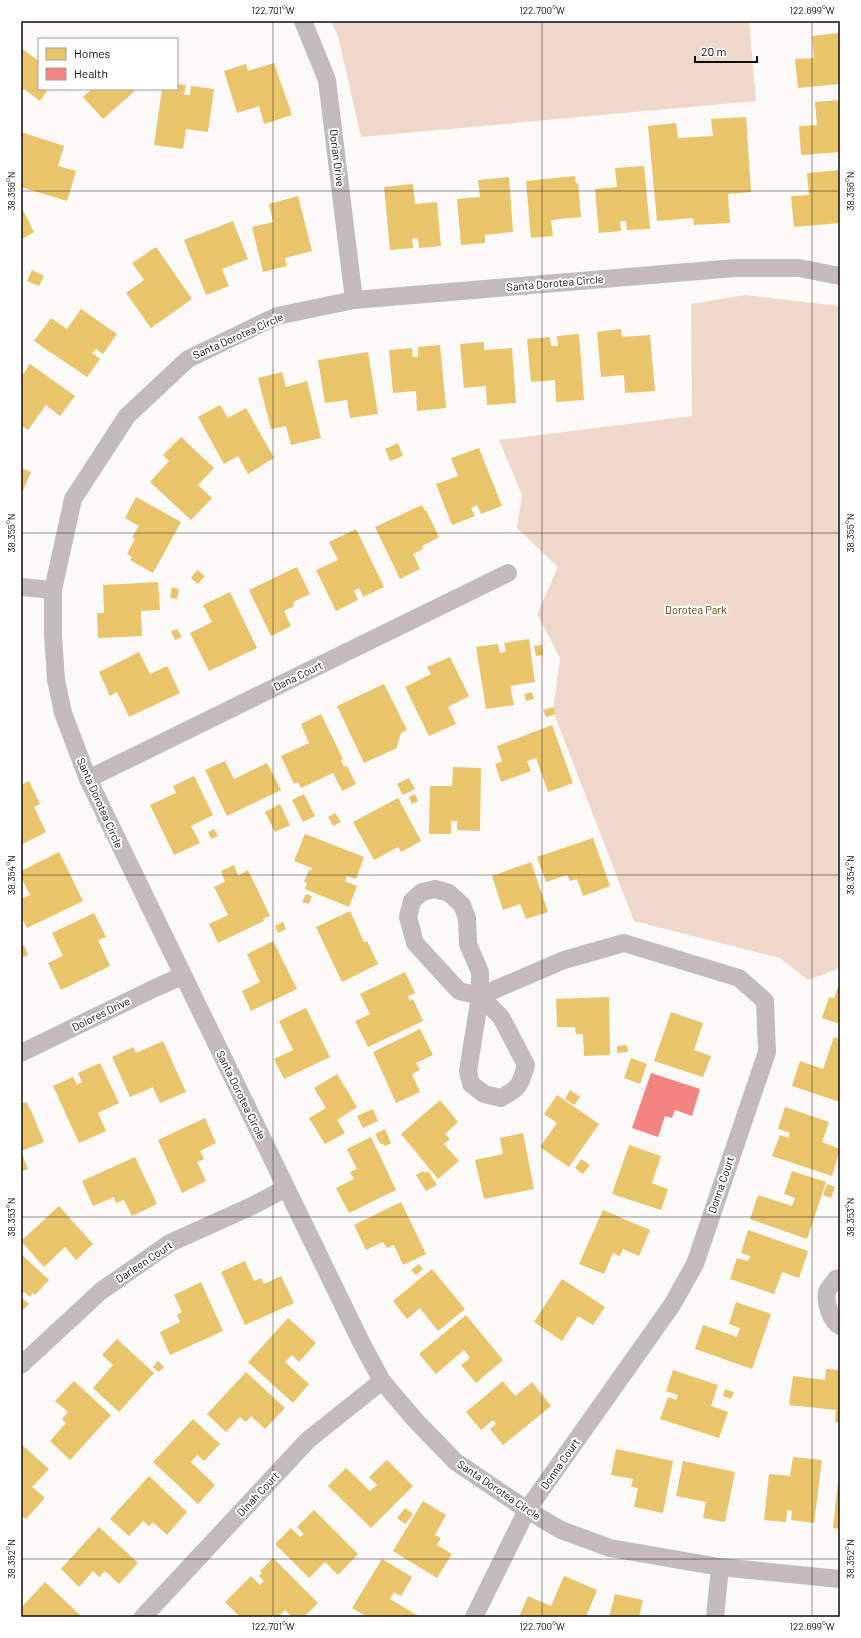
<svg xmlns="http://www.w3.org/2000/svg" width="861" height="1638" font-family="Barlow,sans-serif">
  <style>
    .green { fill: #efd7c9 }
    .homes { fill: #e9c46a }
    .health { fill: #f28482 }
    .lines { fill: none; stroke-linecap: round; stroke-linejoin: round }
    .minor { stroke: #c3babe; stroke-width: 18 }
    .ticks { fill: none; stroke: #110a0b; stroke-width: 1; stroke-opacity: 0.45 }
    .labels { text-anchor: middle; stroke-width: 4; stroke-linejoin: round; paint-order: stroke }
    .street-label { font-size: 11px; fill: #110a0b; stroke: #fff }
    .park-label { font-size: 11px; fill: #663303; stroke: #fff }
    .neatline { fill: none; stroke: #110a0b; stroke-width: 1.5 }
    .ticks-label { font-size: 10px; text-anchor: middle; fill: #110a0b }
  </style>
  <rect width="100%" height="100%" fill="#fcf9f9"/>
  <!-- green -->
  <g class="green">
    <path d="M331 21H749L756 101 361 137 338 36Z"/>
    <path d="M745 295 840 306V968L808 980 780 958 634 921 553 711 560 658 537 614 558 567 517 528 522 495 499 440 692 416 691 304Z"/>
  </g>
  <!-- homes -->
  <g class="homes">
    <path d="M840 33V84L798 88 795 59 814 58 812 36Z"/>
    <path d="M21 48 39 61V89H48L40 101 24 89 22 90 21 89Z"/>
    <path d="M274 63 292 115 264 124 259 106 237 113 224 71 246 64 248 71Z"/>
    <path d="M177 84 186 85 184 95H190L191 86 214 89 208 132 186 129 183 149 154 145 162 89H177Z"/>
    <path d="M92 89H137L103 119 83 97Z"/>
    <path d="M840 100V152L801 155 799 126 817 125 815 102Z"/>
    <path d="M746 117 751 192 728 194 730 223 694 225 693 218 657 221 648 126 676 123 678 138 713 136 711 119Z"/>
    <path d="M21 132 64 146 58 166 76 171 67 201 21 187Z"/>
    <path d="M644 166 650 229 627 230 626 221H620L621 231 599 233 595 189 617 187 615 168Z"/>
    <path d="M840 170V223L794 227 791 196 809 195 807 173Z"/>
    <path d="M575 176 576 184 578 183 581 217 551 220 553 236 531 238 526 181Z"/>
    <path d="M509 177 513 232 485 235V243L461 245 457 199 480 197 478 180Z"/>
    <path d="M413 184 415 204 437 202 441 246 419 248 418 238 412 239 413 248 390 250 384 187Z"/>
    <path d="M298 196 312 251 285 258 287 266 263 272 252 227 273 222 269 204Z"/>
    <path d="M21 206 34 232 21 240Z"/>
    <path d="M233 221 248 259 222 269 229 286 206 295 184 240Z"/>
    <path d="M156 247 192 299 151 328 126 293 144 280 132 263Z"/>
    <path d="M32 270 44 276 39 286 27 281Z"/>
    <path d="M81 309 117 334 103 354 96 349 92 353 100 359 87 377 34 341 51 318 67 329Z"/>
    <path d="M621 329 622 337 650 335 655 391 625 393 624 375 601 377 597 332Z"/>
    <path d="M579 334 584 400 556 402 555 380 531 382 527 339 550 337 551 346H558L557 336Z"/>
    <path d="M484 342V350L512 348 516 403 487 405 486 386 464 388 460 344Z"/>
    <path d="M440 345 446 408 417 411 416 391 393 393 389 350 412 348 413 357H418V347Z"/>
    <path d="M368 352 378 414 350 418 347 400 325 403 318 360Z"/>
    <path d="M30 364 75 396 60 416 46 405 28 430 21 425V377Z"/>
    <path d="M282 372 286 387 307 381 321 438 291 445 286 426 271 429 258 378Z"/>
    <path d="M220 405 228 418 246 408 274 458 248 474 238 456 224 464 198 417Z"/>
    <path d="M181 437 214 468 198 485 212 498 191 520 150 482 169 461 163 455Z"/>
    <path d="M398 443 403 456 390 461 385 449Z"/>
    <path d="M479 448 502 506 481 514 477 505 471 508 475 516 452 525 436 484 458 476 451 458Z"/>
    <path d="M21 468 31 472 21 495Z"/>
    <path d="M136 497 181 522 153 573 130 560 132 557 127 554 135 539 132 537 139 526 125 518Z"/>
    <path d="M422 505 425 511 426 510 439 537 422 546 423 549 413 554 420 569 400 579 375 527Z"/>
    <path d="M356 529 384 587 363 597 359 588 354 591 358 600 336 611 316 570 338 560 329 542Z"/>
    <path d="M297 567 310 594 293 602 294 606 284 611 291 626 271 636 249 590Z"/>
    <path d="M197 570 205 576 198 584 191 578Z"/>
    <path d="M158 582 160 610 141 611 142 636 98 638 97 613H104L103 585Z"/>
    <path d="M172 587 179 589 177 599 170 598Z"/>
    <path d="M230 592 257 648 209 671 190 633 212 622 203 605Z"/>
    <path d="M177 629 182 637 175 640 171 631Z"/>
    <path d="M529 639 535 682 510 686 514 705 486 709 476 647 498 644 500 653 506 652 504 643Z"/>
    <path d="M542 645 543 655 536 656 534 646Z"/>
    <path d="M139 652 150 674 167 666 180 693 129 717 117 692 110 696 99 672Z"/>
    <path d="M450 657 469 696 448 707 456 724 429 736 405 687 431 674 427 667Z"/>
    <path d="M384 684 407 730 401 733 397 746V748L364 763 337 706Z"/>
    <path d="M532 692 534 699 526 701 524 694Z"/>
    <path d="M553 707 556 714 546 717 543 710Z"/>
    <path d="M321 714 343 759 341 760 344 767 347 766 356 784 342 791 333 773 301 788 298 782 294 784 281 756 309 743 301 724Z"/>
    <path d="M552 725 573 783 548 792 536 758 527 761 531 771 501 782 495 764 502 761 497 746Z"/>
    <path d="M225 761 234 779 267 763 281 790 227 816 205 770Z"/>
    <path d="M453 767 481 768 480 831 457 830V821H451V834H429L430 786H452Z"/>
    <path d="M194 776 213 815 191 826 200 843 174 855 150 805 176 793 173 786Z"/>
    <path d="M409 778 415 789 403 795 397 784Z"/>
    <path d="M29 781 40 804 34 807 46 832 21 845V785Z"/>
    <path d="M304 794 315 816 303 822 292 800Z"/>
    <path d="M415 794 418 801 412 804 409 797Z"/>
    <path d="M398 798 421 841 401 852 398 847 374 860 353 822Z"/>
    <path d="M280 804 290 825 275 832 265 812Z"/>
    <path d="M335 813 341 822 333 826 328 817Z"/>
    <path d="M214 829 218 836 211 839 208 832Z"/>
    <path d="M305 834 364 857 356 879 347 876 345 881 357 886 349 907 305 889 307 883 304 882 309 870 311 871 312 868 294 861Z"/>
    <path d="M593 838 610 886 583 896 577 879 570 881 567 875 546 882 537 857Z"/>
    <path d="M59 852 83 901 27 928 21 916V899L30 895 21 877V871Z"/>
    <path d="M531 862 548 912 526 919 520 904 503 910 492 876Z"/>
    <path d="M234 865 238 876 248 870 270 916 263 919 264 921 218 943 209 924 228 915 214 887 225 882 221 871Z"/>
    <path d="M306 894 312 896 309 904 302 902Z"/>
    <path d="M350 911 364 942 367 941 378 964 342 982 316 927Z"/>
    <path d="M94 913 106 937 98 940 110 966 61 990 48 963 63 956 52 933Z"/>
    <path d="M283 922 286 929 278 933 275 926Z"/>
    <path d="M273 941 297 989 251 1011 242 991 260 982 247 954Z"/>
    <path d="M24 945 28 955 21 958V947Z"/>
    <path d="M405 972 415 993 408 996 410 1001 413 999 423 1021 368 1047 355 1021 370 1014 360 994Z"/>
    <path d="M840 982V1024L822 1018 829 997 834 998Z"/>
    <path d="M609 997 610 1055 584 1056 583 1034H576L575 1027H557L556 999Z"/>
    <path d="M306 1008 330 1057 284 1079 274 1059 293 1050 279 1021Z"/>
    <path d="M671 1012 703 1023 694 1050 711 1056 703 1077 654 1061Z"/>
    <path d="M420 1029 433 1055 416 1063 420 1070 412 1074 420 1092 396 1103 373 1052Z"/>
    <path d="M834 1037 840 1039V1102L792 1086 800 1061 823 1069Z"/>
    <path d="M163 1041 186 1092 160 1103 153 1087 130 1097 112 1057 133 1047 136 1053Z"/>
    <path d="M627 1045 628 1052 617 1053V1046Z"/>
    <path d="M631 1058 647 1064 640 1084 624 1078Z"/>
    <path d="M100 1063 119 1103 98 1113 106 1131 79 1143 53 1086 73 1077 77 1085 82 1082 78 1073Z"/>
    <path d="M337 1074 357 1107 337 1120 345 1133 325 1144 309 1118 326 1108 314 1088Z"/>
    <path d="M570 1090 580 1097 574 1105 565 1099Z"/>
    <path d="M557 1095 599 1124 569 1167 540 1147 557 1123 544 1114Z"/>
    <path d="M440 1100 458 1122 445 1134 450 1139 444 1144 459 1161 438 1179 401 1134Z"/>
    <path d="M27 1102 29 1109 30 1108 44 1142 21 1151V1104Z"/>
    <path d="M785 1107 829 1122 822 1142 840 1149 832 1176 772 1156 780 1135 788 1138 790 1133 778 1129Z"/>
    <path d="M373 1109 378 1121 363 1128 357 1116Z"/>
    <path d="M205 1118 216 1143 200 1151 204 1159 197 1162 206 1181 182 1193 158 1140Z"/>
    <path d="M385 1129 391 1143 386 1146 380 1143 375 1134Z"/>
    <path d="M523 1133 534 1189 484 1199 475 1160 503 1154 500 1138Z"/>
    <path d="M371 1137 396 1190 349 1213 336 1188 354 1179 350 1172 357 1169 347 1149Z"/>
    <path d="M629 1145 661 1156 652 1183 668 1189 661 1210 612 1194Z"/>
    <path d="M21 1152 28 1169 21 1172Z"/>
    <path d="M135 1157 157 1204 132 1216 124 1200 116 1203 114 1197 93 1206 82 1181Z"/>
    <path d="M581 1159 590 1165 583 1174 575 1168Z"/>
    <path d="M423 1171 425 1173 428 1171 437 1185 426 1191 416 1175Z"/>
    <path d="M792 1171 826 1182 807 1239 750 1219 758 1195 792 1206 795 1198 784 1194Z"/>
    <path d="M827 1184 835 1187 831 1198 823 1195Z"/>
    <path d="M401 1202 426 1254 403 1265 394 1245 387 1248 383 1242 366 1250 354 1225Z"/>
    <path d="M59 1206 93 1244 76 1260 65 1247 44 1267 21 1241Z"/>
    <path d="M603 1210 650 1230 639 1256 623 1249 620 1256 613 1253 604 1274 579 1264Z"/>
    <path d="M748 1230 808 1251 799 1278 782 1272 774 1294 730 1279 737 1258 748 1261 750 1256 741 1253Z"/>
    <path d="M21 1254 49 1280 35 1295 33 1293 30 1297 24 1292 21 1295Z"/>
    <path d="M245 1261 254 1281 261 1278 264 1284 281 1276 294 1303 245 1325 221 1272Z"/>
    <path d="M419 1264 423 1269 416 1275 411 1270Z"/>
    <path d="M432 1269 465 1309 438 1331 420 1308 407 1319 393 1301Z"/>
    <path d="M562 1279 605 1307 593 1325 578 1316 562 1341 534 1322Z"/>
    <path d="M201 1282 223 1331 170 1355 160 1332 180 1322 177 1315 182 1312 174 1295Z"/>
    <path d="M21 1297 29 1304 21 1312Z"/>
    <path d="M736 1302 771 1314 752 1369 695 1349 703 1325 737 1337 740 1328 729 1324Z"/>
    <path d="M466 1315 503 1360 476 1383 461 1365 470 1358 464 1350 436 1374 419 1354Z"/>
    <path d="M288 1318 316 1343 299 1362 292 1355 285 1362 309 1384 293 1403 248 1362Z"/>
    <path d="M117 1339 154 1373 119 1412 93 1388 113 1365 102 1355Z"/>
    <path d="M158 1361 164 1367 159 1372 153 1367Z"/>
    <path d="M826 1369 840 1370V1423L835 1422 836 1410 789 1405 793 1376 825 1380Z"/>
    <path d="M673 1370 718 1385 711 1406 728 1412 719 1438 660 1419 668 1397 676 1400 678 1395 666 1391Z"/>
    <path d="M246 1372 285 1408 265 1429 251 1416 246 1422 240 1417 226 1432 207 1414Z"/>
    <path d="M74 1381 111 1415 70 1460 50 1441 66 1423 62 1419 68 1412 55 1401Z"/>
    <path d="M503 1381 515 1396 532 1382 551 1406 503 1445 490 1429 496 1424 493 1420 481 1430 466 1412Z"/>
    <path d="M725 1389 734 1392 731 1399 723 1396Z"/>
    <path d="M193 1419 220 1444 204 1461 197 1455 191 1462 215 1485 198 1504 153 1462Z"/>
    <path d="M21 1444 49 1469 32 1487 45 1498 26 1519 21 1515Z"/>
    <path d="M616 1449 673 1461 663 1513 634 1507 638 1488 631 1487 633 1479 611 1475Z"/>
    <path d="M793 1457 822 1460 814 1523 791 1520 792 1511 787 1510 786 1522 764 1520 769 1474 790 1476Z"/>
    <path d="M387 1460 413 1486 371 1528 328 1486 346 1468 370 1491 377 1485 369 1477Z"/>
    <path d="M683 1461 735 1472 725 1522 703 1518 706 1502 676 1496Z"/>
    <path d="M149 1476 187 1512 167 1535 153 1522 149 1526 143 1521 129 1536 110 1519Z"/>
    <path d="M838 1481H840V1529L833 1528Z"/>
    <path d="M423 1501 446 1515 435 1535 441 1538 437 1545 452 1554 437 1578 393 1551Z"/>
    <path d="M405 1508 413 1514 405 1524 397 1518Z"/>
    <path d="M314 1510 358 1554 338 1575 325 1562 309 1578 275 1544 291 1528 300 1537 304 1534 297 1527Z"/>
    <path d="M99 1527 138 1563 119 1584 105 1571 99 1577 93 1571 79 1587 61 1569Z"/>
    <path d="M273 1558 318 1603 304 1617H292L285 1610 278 1617H240L225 1602 251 1576 260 1585 264 1581 259 1576 262 1573 260 1571Z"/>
    <path d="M382 1559 412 1577 401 1596 394 1592 390 1599 420 1617H367L352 1608Z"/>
    <path d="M564 1576 597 1590 586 1617H519L528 1596 551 1606Z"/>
    <path d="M45 1582 82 1617H21V1608Z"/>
    <path d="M615 1594 643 1600 639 1617H609Z"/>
  </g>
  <!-- health -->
  <path class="health" d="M651 1073 700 1089 692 1116 675 1110 672 1118 665 1116 658 1137 632 1128Z"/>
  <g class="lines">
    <!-- minor -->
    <g class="minor">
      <path d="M303 21 327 80 354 300"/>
      <path d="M840 276 799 268H735L354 300 277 316 188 359 127 416 73 499 53 590V635L56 680 63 713 88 779 361 1342 382 1381 416 1421 456 1462 527 1510 561 1530 610 1548 720 1567 840 1579"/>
      <path d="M21 587 53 590"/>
      <path d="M88 779 508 573"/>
      <path d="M480 996 459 991 415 943 408 917 412 901 422 892 435 889 449 893 462 905 467 918 468 944 480 972V996L468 1071 471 1084 484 1094 501 1098C520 1087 520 1086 526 1065L501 1017 480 996"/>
      <path d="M21 1053 153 989 182 976"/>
      <path d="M840 1278 836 1279C834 1283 828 1288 827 1292 825 1302 831 1322 840 1326"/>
      <path d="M21 1365 101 1291 170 1243 252 1206 286 1188"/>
      <path d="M143 1617 308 1440 382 1381"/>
      <path d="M474 1617 527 1510 672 1305 695 1264 767 1052 765 1001 739 978 624 943 564 960 480 996"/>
      <path d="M715 1617 720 1567"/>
    </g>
  </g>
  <!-- ticks -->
  <path class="ticks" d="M273 21V1617M542 21V1617M812 21V1617M21 191H840M21 533H840M21 875H840M21 1217H840M21 1559H840"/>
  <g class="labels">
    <!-- street labels -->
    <g class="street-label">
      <text transform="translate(337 158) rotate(83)" y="4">Dorian Drive</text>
      <text transform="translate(555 283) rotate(-5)" y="4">Santa Dorotea Circle</text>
      <text transform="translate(238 336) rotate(-24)" y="4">Santa Dorotea Circle</text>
      <text transform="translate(298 676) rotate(-26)" y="4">Dana Court</text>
      <text transform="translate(100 803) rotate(66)" y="4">Santa Dorotea Circle</text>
      <text transform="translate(101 1014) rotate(-26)" y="4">Dolores Drive</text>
      <text transform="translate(241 1095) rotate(64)" y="4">Santa Dorotea Circle</text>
      <text transform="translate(721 1185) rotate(-71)" y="4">Donna Court</text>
      <text transform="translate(144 1262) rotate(-34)" y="4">Darleen Court</text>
      <text transform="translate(560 1464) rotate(-55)" y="4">Donna Court</text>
      <text transform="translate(499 1490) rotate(34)" y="4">Santa Dorotea Circle</text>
      <text transform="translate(258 1494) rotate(-47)" y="4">Dinah Court</text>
    </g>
    <!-- park labels -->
    <g class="park-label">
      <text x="696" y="614">Dorotea Park</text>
    </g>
  </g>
  <!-- border -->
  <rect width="861" height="1638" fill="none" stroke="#ffffff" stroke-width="44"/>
  <!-- legend -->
  <rect x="38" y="38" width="140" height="52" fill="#ffffff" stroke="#a09d9d"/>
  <rect x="46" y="48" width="20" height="12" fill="#e9c46a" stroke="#a09d9d"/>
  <text x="74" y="58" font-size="12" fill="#110a0b">Homes</text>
  <rect x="46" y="68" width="20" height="12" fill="#f28482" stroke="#a09d9d"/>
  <text x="74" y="78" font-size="12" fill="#110a0b">Health</text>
  <!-- scale -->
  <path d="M695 56v6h62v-6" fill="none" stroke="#110a0b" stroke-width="2"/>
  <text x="701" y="56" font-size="12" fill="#110a0b" stroke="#ffffff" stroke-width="3" paint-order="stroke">20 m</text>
  <rect x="22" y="22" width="817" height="1594" class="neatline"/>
  <g class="ticks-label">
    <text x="273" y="14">122.701°W</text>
    <text x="542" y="14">122.700°W</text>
    <text x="812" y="14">122.699°W</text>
    <text transform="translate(11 191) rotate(-90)" y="4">38.356°N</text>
    <text transform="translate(850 191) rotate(-90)" y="4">38.356°N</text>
    <text transform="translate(11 533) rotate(-90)" y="4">38.355°N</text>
    <text transform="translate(850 533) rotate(-90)" y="4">38.355°N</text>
    <text transform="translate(11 875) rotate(-90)" y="4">38.354°N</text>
    <text transform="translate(850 875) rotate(-90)" y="4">38.354°N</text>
    <text transform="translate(11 1217) rotate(-90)" y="4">38.353°N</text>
    <text transform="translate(850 1217) rotate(-90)" y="4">38.353°N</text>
    <text transform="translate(11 1559) rotate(-90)" y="4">38.352°N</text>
    <text transform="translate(850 1559) rotate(-90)" y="4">38.352°N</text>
    <text x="273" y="1630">122.701°W</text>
    <text x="542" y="1630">122.700°W</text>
    <text x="812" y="1630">122.699°W</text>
  </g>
</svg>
